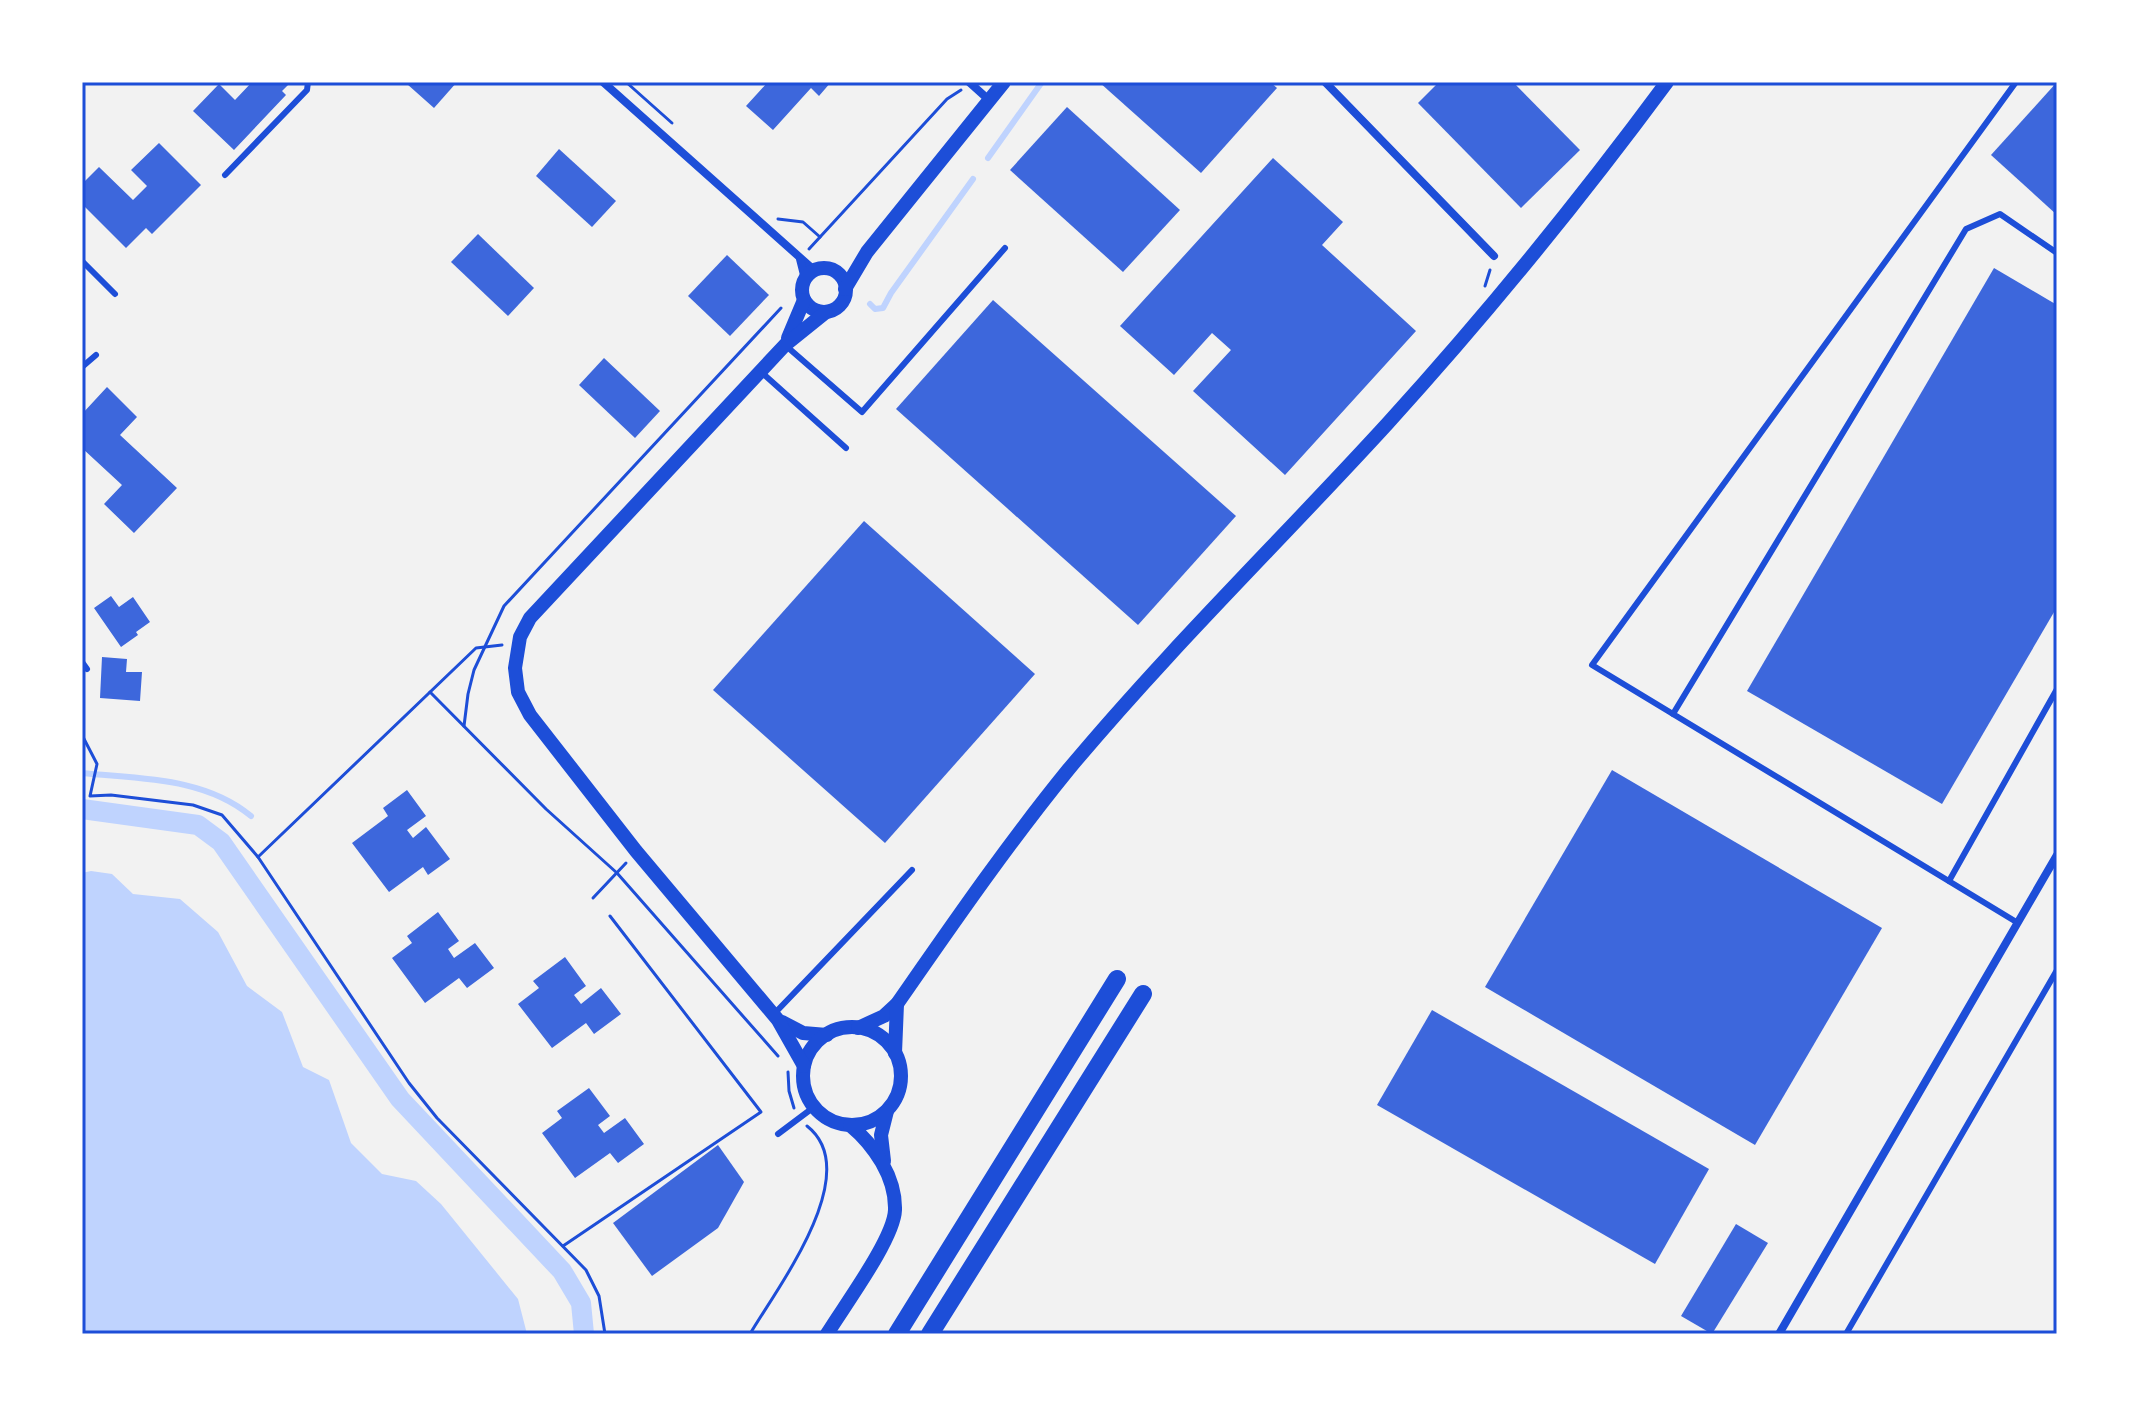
<svg xmlns="http://www.w3.org/2000/svg" width="2139" height="1416" font-family="Ubuntu,sans-serif">
  <style>
    .water { fill: #bfd3fe }
    .lines { fill: none; stroke-linecap: round; stroke-linejoin: round }
    .stream { stroke: #bfd3fe; stroke-width: 6 }
    .canal { stroke: #bfd3fe; stroke-width: 20 }
    .building { fill: #3d67dc }
    .path { stroke: #1d4ed8; stroke-width: 3 }
    .service { stroke: #1d4ed8; stroke-width: 6 }
    .minor { stroke: #1d4ed8; stroke-width: 8 }
    .tertiary { stroke: #1d4ed8; stroke-width: 14 }
    .trunk { stroke: #1d4ed8; stroke-width: 18 }
    .neatline { fill: none; stroke: #1d4ed8; stroke-width: 3 }
  </style>
  <rect width="100%" height="100%" fill="#f2f2f2"/>
  <!-- water -->
  <path class="water" d="M91 871 112 874 133 894 180 899 218 932 247 986 282 1012 303 1067 329 1080 351 1143 382 1174 416 1181 441 1204 518 1299 527 1334H82V873Z"/>
  <g class="lines">
    <!-- stream -->
    <g class="stream">
      <path d="M988 158 1042 82"/>
      <path d="M870 304 875 309 883 308 891 293 973 179"/>
      <path d="M82 773C140 779 204 777 251 816"/>
    </g>
    <!-- canal -->
    <path class="canal" d="M82 809 198 825 221 842 400 1099 562 1271 581 1303 584 1334"/>
  </g>
  <!-- building -->
  <g class="building">
    <path d="M252 82H291L282 91 286 95 234 150 193 111 219 84 235 100Z"/>
    <path d="M409 82H457L434 108 407 84Z"/>
    <path d="M768 82H831L819 96 811 88 773 130 746 106Z"/>
    <path d="M1099 82H1270L1277 88 1201 173Z"/>
    <path d="M1439 82H1513L1580 150 1521 208 1418 103Z"/>
    <path d="M2057 82V215L1991 155Z"/>
    <path d="M1067 107 1180 210 1123 272 1010 170Z"/>
    <path d="M159 143 201 185 152 234 146 228 126 248 82 204V184L99 167 133 200 147 186 131 170Z"/>
    <path d="M559 149 616 201 592 227 536 176Z"/>
    <path d="M1273 158 1343 222 1322 245 1416 331 1285 475 1193 391 1231 350 1212 333 1174 375 1120 326Z"/>
    <path d="M478 234 534 288 508 316 451 262Z"/>
    <path d="M727 255 769 295 730 336 688 296Z"/>
    <path d="M1994 268 2057 305V607L1942 804 1747 691Z"/>
    <path d="M993 300 1236 516 1138 625 896 409Z"/>
    <path d="M604 358 660 411 635 438 579 385Z"/>
    <path d="M107 387 137 417 120 435 177 488 134 533 104 504 122 485 82 448V414Z"/>
    <path d="M864 521 1035 674 885 843 713 690Z"/>
    <path d="M111 596 119 607 133 597 150 622 136 632 138 635 121 647 94 608Z"/>
    <path d="M102 657 127 659 126 672H142L140 701 100 698Z"/>
    <path d="M1612 770 1882 928 1755 1145 1485 987Z"/>
    <path d="M407 790 426 816 407 830 413 838 426 827 450 859 428 875 423 867 389 892 352 843 388 816 383 808Z"/>
    <path d="M438 912 459 941 448 949 454 958 475 943 494 968 467 988 459 978 425 1003 392 958 412 943 407 936Z"/>
    <path d="M565 957 586 986 574 995 581 1004 601 988 621 1014 594 1034 586 1023 552 1048 518 1004 539 988 533 981Z"/>
    <path d="M1432 1010 1709 1169 1655 1264 1377 1105Z"/>
    <path d="M589 1088 610 1116 598 1125 604 1133 625 1118 644 1144 618 1163 610 1153 575 1178 542 1133 562 1118 557 1111Z"/>
    <path d="M718 1145 744 1182 718 1228 652 1276 613 1223Z"/>
    <path d="M1736 1224 1768 1243 1712 1334 1681 1316Z"/>
  </g>
  <g class="lines">
    <!-- path -->
    <g class="path">
      <path d="M626 82 672 123"/>
      <path d="M778 219 803 222 820 237"/>
      <path d="M809 249 947 99 961 90"/>
      <path d="M1485 286 1490 270"/>
      <path d="M430 692 546 809 617 873 778 1056"/>
      <path d="M464 726 468 694 474 670 504 606 781 308"/>
      <path d="M82 735 97 764 90 796 111 795 193 805 222 815 258 857 409 1083 437 1118 586 1270 599 1296 605 1334"/>
      <path d="M258 857 476 648 502 645"/>
      <path d="M593 898 626 863"/>
      <path d="M788 1072 789 1091 794 1108"/>
      <path d="M563 1246 761 1112 610 916"/>
      <path d="M750 1334C777 1288 866 1172 807 1126"/>
    </g>
    <!-- service -->
    <g class="service">
      <path d="M225 175 307 90 308 82"/>
      <path d="M82 261 115 294"/>
      <path d="M785 345 862 412 1005 248"/>
      <path d="M82 367 96 355"/>
      <path d="M760 371 846 448"/>
      <path d="M82 662 87 669"/>
      <path d="M1673 714 1592 665 2016 82"/>
      <path d="M1949 881 2057 689"/>
      <path d="M2018 923 1673 714 1966 229 2000 214 2057 253"/>
      <path d="M774 1014 912 870"/>
      <path d="M778 1134 814 1107"/>
      <path d="M1846 1334 2057 970"/>
    </g>
    <!-- minor -->
    <g class="minor">
      <path d="M603 82 814 270"/>
      <path d="M969 82 989 100"/>
      <path d="M1325 82 1494 256"/>
      <path d="M800 259 805 279"/>
      <path d="M1779 1334 2057 855"/>
    </g>
    <!-- tertiary -->
    <g class="tertiary">
      <circle cx="824" cy="290" r="22"/>
      <path d="M845 289 867 252 1004 82"/>
      <path d="M788 338 804 300"/>
      <path d="M782 1022 803 1033 827 1035"/>
      <circle cx="852" cy="1076" r="49"/>
      <path d="M858 1028 884 1016 897 1004C952 925 1007 845 1068 770 1169 649 1282 539 1388 423 1487 314 1579 201 1667 82"/>
      <path d="M895 1053 897 1004"/>
      <path d="M804 1066 778 1020 636 851 530 715 518 692 515 668 520 637 530 618 785 345 826 312"/>
      <path d="M884 1161 881 1135 887 1111"/>
      <path d="M827 1334C844 1306 894 1239 895 1210 896 1177 874 1145 850 1125"/>
    </g>
    <!-- trunk -->
    <g class="trunk">
      <path d="M897 1334 1117 979"/>
      <path d="M930 1334 1143 994"/>
    </g>
  </g>
  <!-- border -->
  <rect width="2139" height="1416" fill="none" stroke="#ffffff" stroke-width="168"/>
  <rect x="84" y="84" width="1971" height="1248" class="neatline"/>
</svg>
